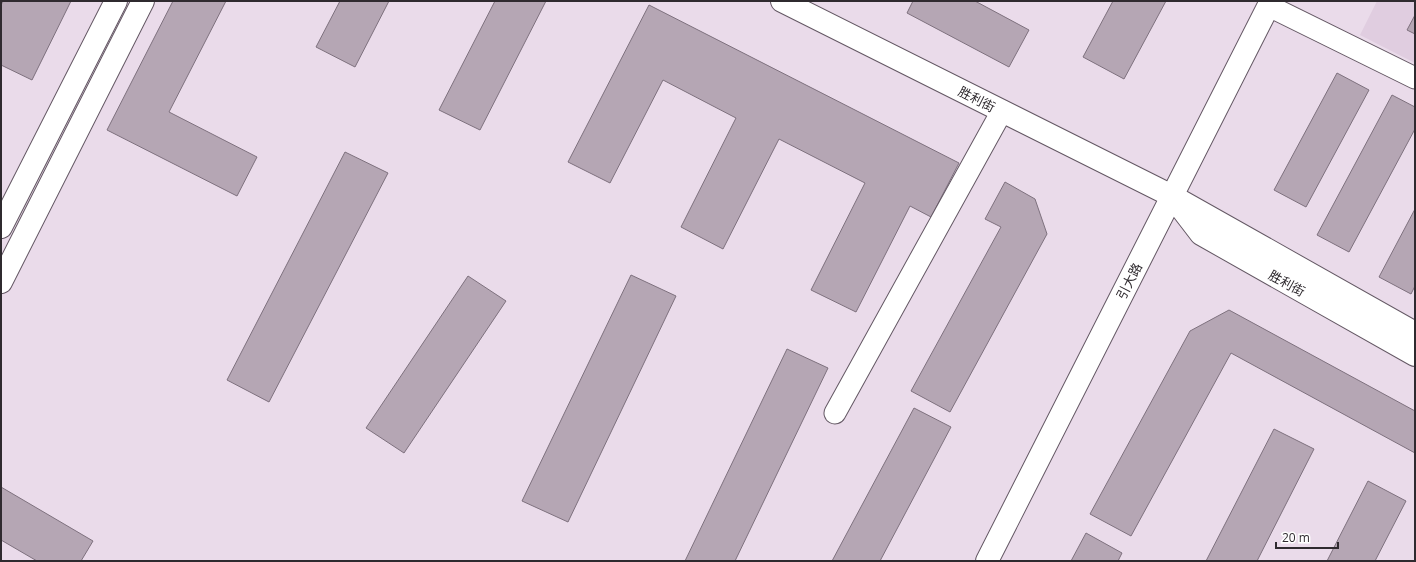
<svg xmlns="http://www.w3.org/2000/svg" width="1416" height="562" font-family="'Open Sans','Noto Sans SC',sans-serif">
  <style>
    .built { fill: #e0cde0 }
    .building { fill: #b5a6b4; stroke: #7e717e }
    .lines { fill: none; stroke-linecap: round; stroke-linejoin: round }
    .street-casing { stroke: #645864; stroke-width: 23 }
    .secondary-casing { stroke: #645864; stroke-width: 24 }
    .street { stroke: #fff; stroke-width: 21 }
    .secondary { stroke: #fff; stroke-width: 22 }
    .labels { text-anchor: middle; stroke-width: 3; stroke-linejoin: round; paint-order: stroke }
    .street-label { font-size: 13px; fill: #2f2a2f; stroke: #fff }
  </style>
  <rect width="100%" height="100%" fill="#eadbea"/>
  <!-- built -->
  <path class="built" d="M1377 1H1415V63L1360 35Z"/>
  <!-- building -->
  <g class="building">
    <path d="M3 1H71L32 80 1 65V5Z"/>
    <path d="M173 1H226L169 112 257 157 237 196 107 130Z"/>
    <path d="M340 1H389L355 67 316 47Z"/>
    <path d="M495 1H546L480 130 439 110Z"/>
    <path d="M913 1H975L1029 30 1009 67 907 13Z"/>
    <path d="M1113 1H1166L1124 79 1083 57Z"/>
    <path d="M649 5 959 163 931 217 910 206 856 312 811 290 865 183 779 139 723 249 681 227 736 118 663 80 610 183 568 162Z"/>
    <path d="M1415 15V34L1407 30Z"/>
    <path d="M1337 73 1369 90 1306 207 1274 190Z"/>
    <path d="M1392 95 1415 107V129L1349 252 1317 235Z"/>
    <path d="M345 152 388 173 269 402 227 380Z"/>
    <path d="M1005 182 1035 199 1047 234 950 412 911 391 1001 227 985 219Z"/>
    <path d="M1415 209V286L1411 294 1379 277Z"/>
    <path d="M631 275 676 296 568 522 522 501Z"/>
    <path d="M468 276 506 301 404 453 366 428Z"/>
    <path d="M1229 310 1415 411V453L1231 353 1131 536 1090 514 1190 331Z"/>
    <path d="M787 349 828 368 735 561H685Z"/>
    <path d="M914 408 951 427 880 561H832Z"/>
    <path d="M1274 429 1314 449 1257 561H1206Z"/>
    <path d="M1368 481 1406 501 1375 561H1327Z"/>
    <path d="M1 487 93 541 81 561H37L1 540Z"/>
    <path d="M1086 533 1122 553 1118 561H1071Z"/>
  </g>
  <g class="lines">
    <!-- street casing -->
    <g class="street-casing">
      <g id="street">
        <path d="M1269 6 1415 78"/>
        <path d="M835 413 1002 111"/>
      </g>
    </g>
    <!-- secondary casing -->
    <g class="secondary-casing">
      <g id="secondary">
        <path d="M782 1 1172 196 1415 333"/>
        <path d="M1178 204 1201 234 1415 355"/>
        <path d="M1 227 116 1"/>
        <path d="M1 282 143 1"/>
        <path d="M987 561 1271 1"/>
      </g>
    </g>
    <!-- street -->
    <use href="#street" class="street"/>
    <!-- secondary -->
    <use href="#secondary" class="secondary"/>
  </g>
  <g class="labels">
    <!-- street labels -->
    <g class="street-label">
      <text transform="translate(977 99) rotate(27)" y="5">胜利街</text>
      <text transform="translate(1129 281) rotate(-63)" y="5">引大路</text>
      <text transform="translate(1287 283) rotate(29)" y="5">胜利街</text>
    </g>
  </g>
  <!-- border -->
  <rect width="1416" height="562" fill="none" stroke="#2f2a2f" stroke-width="4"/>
  <!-- scale -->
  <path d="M1276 542v6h62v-6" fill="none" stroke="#2f2a2f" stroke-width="2"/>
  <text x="1282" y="542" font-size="12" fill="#2f2a2f" stroke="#ffffff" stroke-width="3" paint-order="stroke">20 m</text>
</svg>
